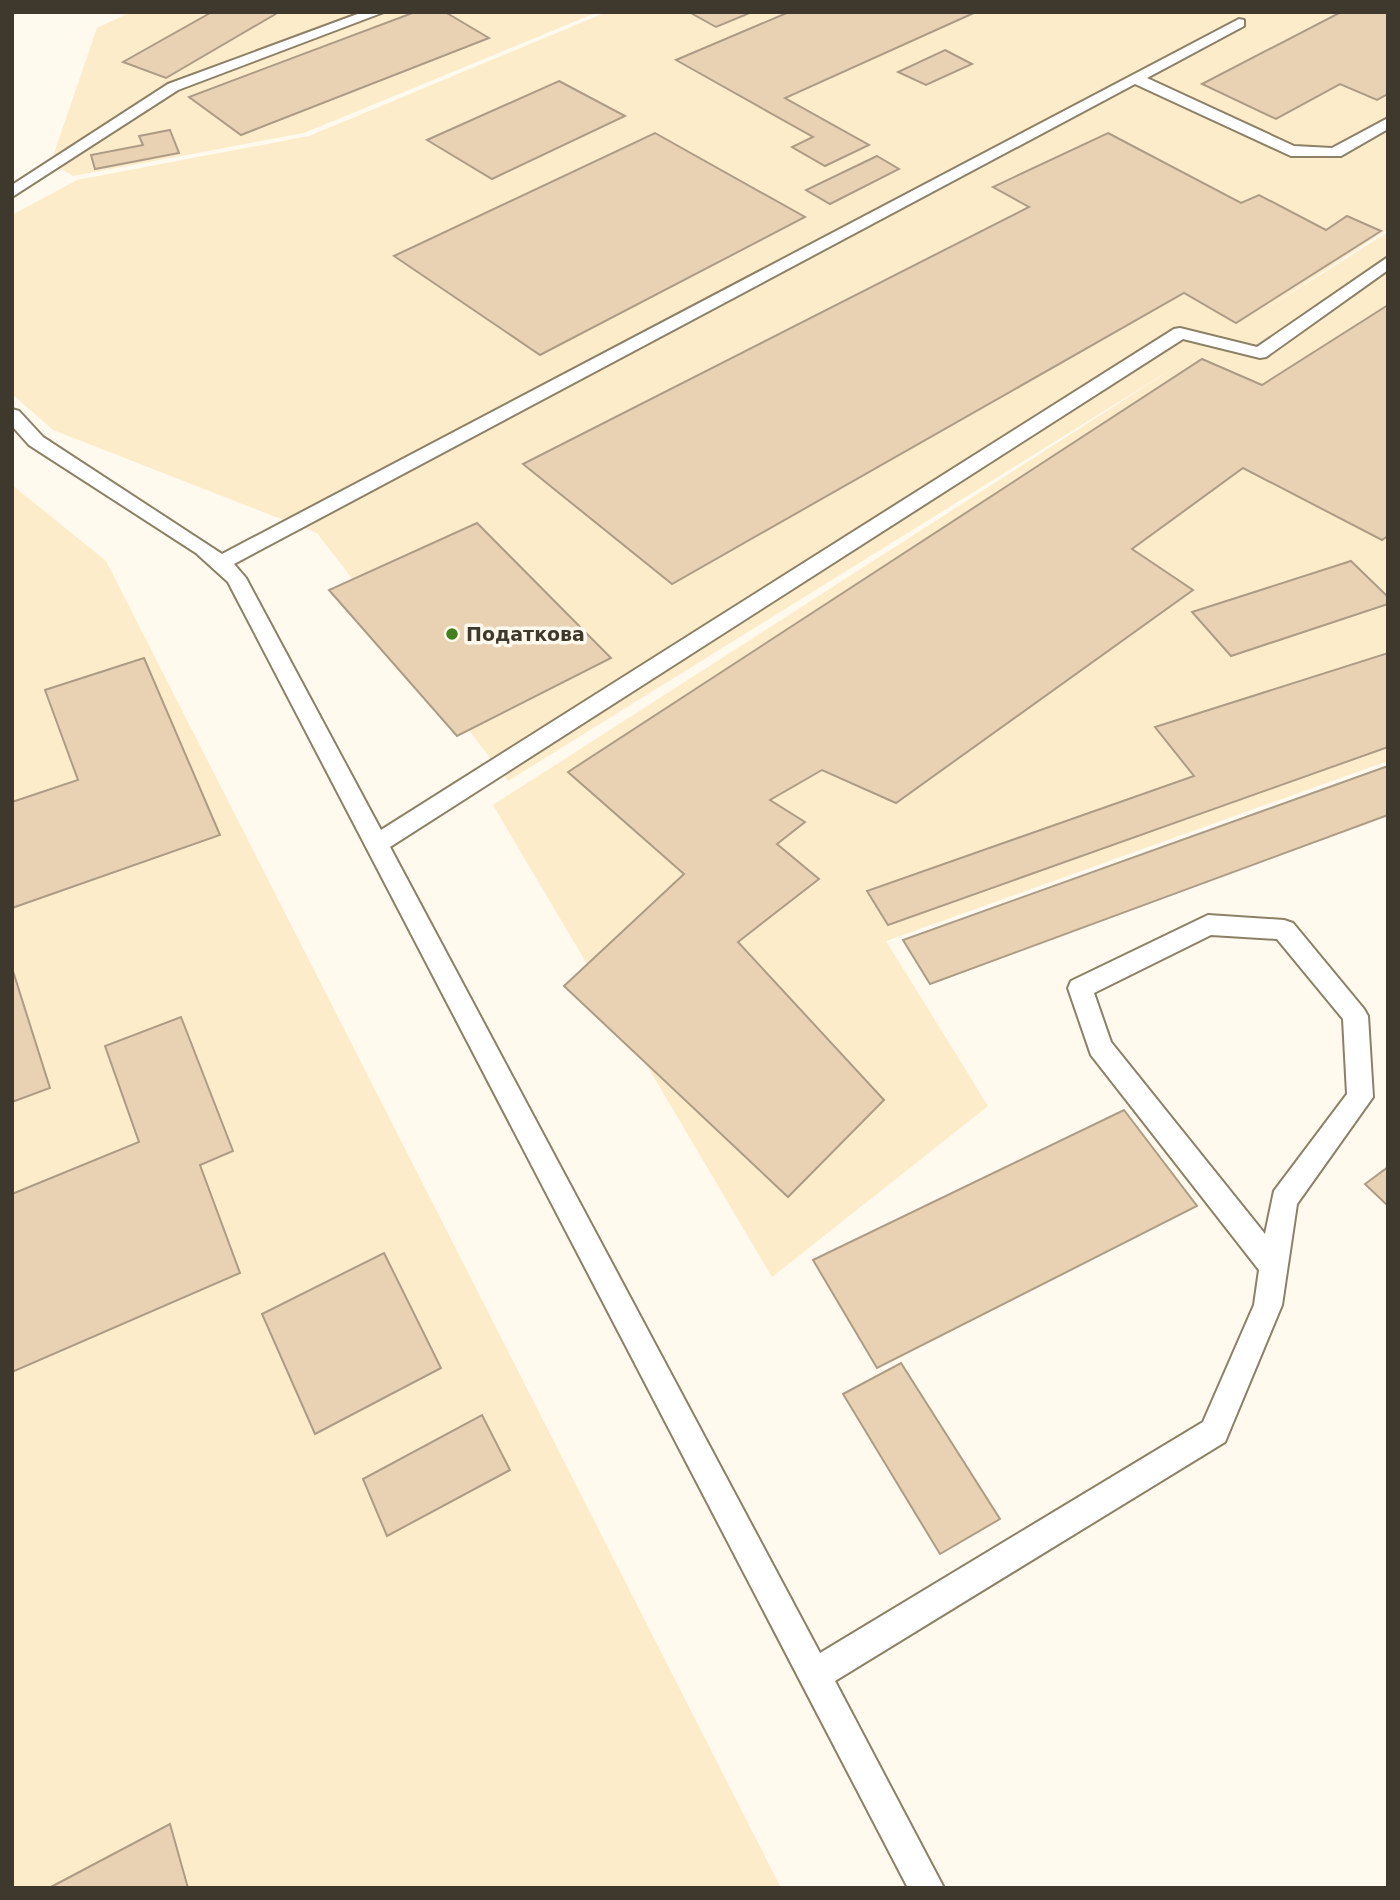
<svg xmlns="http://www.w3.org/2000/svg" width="1400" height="1900" font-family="'DejaVu Sans',sans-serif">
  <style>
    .built { fill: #fdecc9 }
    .building { fill: #e8d2b3; stroke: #ad9c85; stroke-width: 2 }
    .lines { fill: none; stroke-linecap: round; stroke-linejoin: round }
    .lane-casing { stroke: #8c8067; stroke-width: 4 }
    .lane { fill: #fff; fill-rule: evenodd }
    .poi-dot { fill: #43811f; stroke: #fff9ee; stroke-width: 2.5 }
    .labels { text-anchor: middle; stroke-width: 7; stroke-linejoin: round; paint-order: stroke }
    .poi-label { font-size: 19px; font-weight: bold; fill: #3e382d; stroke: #fff9ee; text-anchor: start }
  </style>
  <rect width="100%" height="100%" fill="#fff9ee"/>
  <!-- built -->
  <g class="built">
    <path d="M131 12H598L304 133 73 176 51 162 97 28Z"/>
    <path d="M607 12H1388V229L1255 316 1388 232V761L886 941 988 1106 772 1277 493 805 1183 362 508 781 317 533 53 430 12 394V215L77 180 309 136Z"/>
    <path d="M12 485 106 561 781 1888H12Z"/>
  </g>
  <!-- building -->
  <g class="building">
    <path d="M212 12H279L166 78 123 62Z"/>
    <path d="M415 12H445L489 38 241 135 189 97Z"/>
    <path d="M689 12H752L716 27Z"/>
    <path d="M789 12H976L785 98 869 145 825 166 792 147 813 137 676 60Z"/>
    <path d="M1341 12H1388V94L1377 100 1340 84 1276 119 1202 84Z"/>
    <path d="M945 50 972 64 926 85 898 72Z"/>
    <path d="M559 81 625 116 492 179 427 140Z"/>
    <path d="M170 130 179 153 95 169 91 155 143 145 139 136Z"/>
    <path d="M655 133 805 217 540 355 394 256Z"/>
    <path d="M1108 133 1241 203 1259 195 1326 230 1347 216 1381 231 1236 323 1184 293 672 584 523 464 1029 207 993 187Z"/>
    <path d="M877 156 899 169 830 204 806 190Z"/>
    <path d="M1388 305V536L1382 540 1243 468 1132 549 1193 590 896 803 822 770 770 800 805 822 777 844 819 879 738 942 884 1100 788 1197 564 986 684 874 568 772 1202 359 1262 385Z"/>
    <path d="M477 523 611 658 457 736 329 590Z"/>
    <path d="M1351 561 1388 597V604L1231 656 1192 612Z"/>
    <path d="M1388 653V747L888 925 867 891 1194 776 1155 727Z"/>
    <path d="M144 658 220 835 12 908V802L78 780 45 690Z"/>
    <path d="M1388 766V815L930 984 903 940Z"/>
    <path d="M12 968 50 1088 12 1102Z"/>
    <path d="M181 1017 233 1151 200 1165 240 1273 12 1372V1194L139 1142 105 1046Z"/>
    <path d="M1124 1110 1197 1206 877 1368 813 1260Z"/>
    <path d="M1388 1167V1206L1365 1184Z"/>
    <path d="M384 1253 441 1368 315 1434 262 1314Z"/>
    <path d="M901 1363 1000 1519 940 1554 843 1394Z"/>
    <path d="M482 1415 510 1470 387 1536 363 1479Z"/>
    <path d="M170 1824 188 1888H49Z"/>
  </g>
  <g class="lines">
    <!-- lane casing -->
    <g class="lane-casing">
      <g id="lane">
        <path d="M363 12H384L178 90 12 197V185L168 84Z"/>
        <path d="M1239 19 1244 20V26L1147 78 1294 146 1332 148 1388 118V129L1341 156H1291L1135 84 234 564 246 578 381 830 1174 329 1180 328 1257 347 1388 257V270L1266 357 1260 358 1183 339 390 847 820 1653 1203 1422 1254 1305 1259 1270 1091 1055 1068 988 1071 981 1208 915 1284 920 1293 923 1364 1009 1368 1016 1373 1097 1297 1204 1282 1305 1225 1442 835 1681 944 1888H908L228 582 196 553 29 445 12 426V409L19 411 43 437 222 554ZM1211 935 1277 939 1343 1019 1347 1094 1274 1191 1265 1234 1111 1042 1094 993Z"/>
      </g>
    </g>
    <!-- lane -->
    <use href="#lane" class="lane"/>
  </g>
  <!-- markers -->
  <circle class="poi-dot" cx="452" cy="634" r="7"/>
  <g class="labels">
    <!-- poi labels -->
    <g class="poi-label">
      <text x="466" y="641">Податкова</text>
    </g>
  </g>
  <!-- border -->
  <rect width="1400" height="1900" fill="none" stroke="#3e382d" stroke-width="28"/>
</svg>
